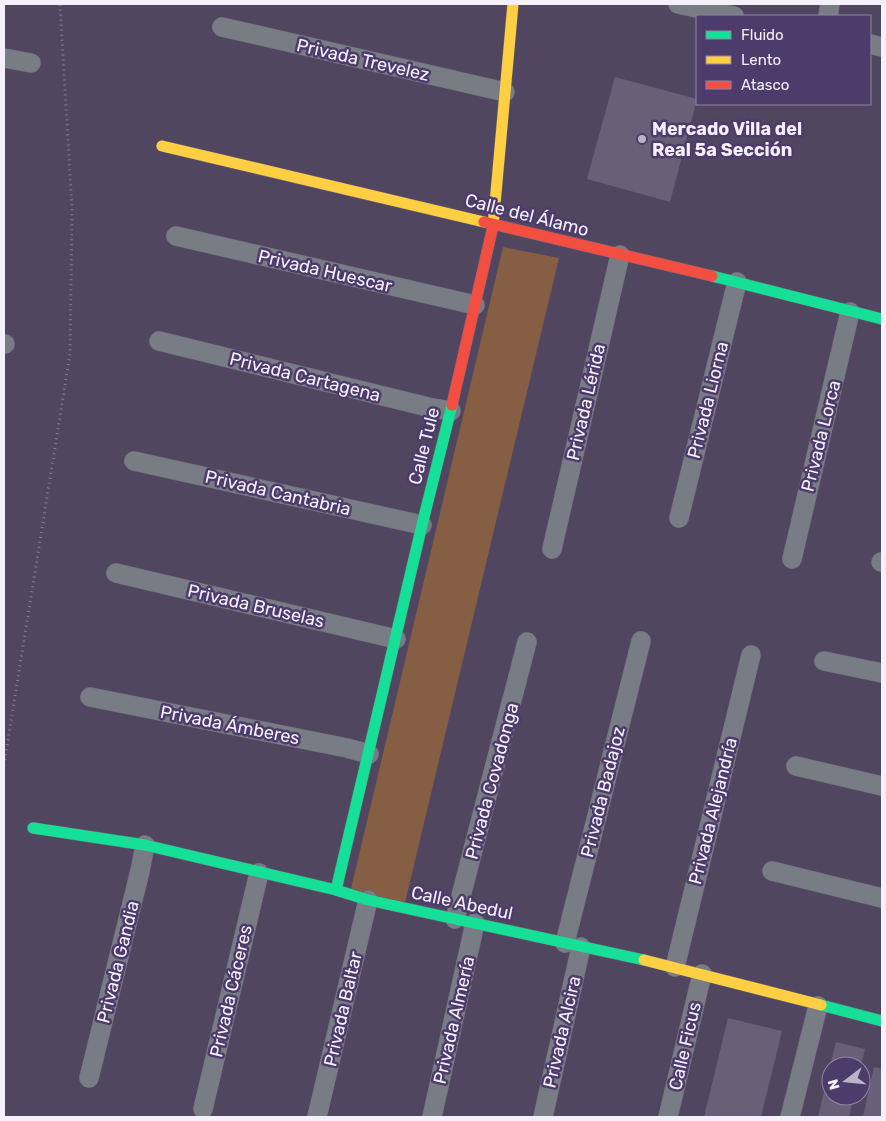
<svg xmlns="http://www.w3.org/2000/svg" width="886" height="1121" font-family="Rubik,sans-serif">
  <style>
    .park { fill: #855e43 }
    .building { fill: #686077 }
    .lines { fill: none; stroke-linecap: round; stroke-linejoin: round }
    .street-casing { stroke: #6b6477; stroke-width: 20 }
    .fast-casing { stroke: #6b6477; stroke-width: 12 }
    .slow-casing { stroke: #6b6477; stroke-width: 12 }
    .jam-casing { stroke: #6b6477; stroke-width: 12 }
    .path { stroke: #7f808a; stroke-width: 3; stroke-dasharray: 1 4; stroke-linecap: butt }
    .street { stroke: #787d85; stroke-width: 19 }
    .fast { stroke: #16e098; stroke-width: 11 }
    .slow { stroke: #ffcf43; stroke-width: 11 }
    .jam { stroke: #f24e42; stroke-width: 11 }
    .poi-dot { fill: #bbb4c5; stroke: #4d3c6b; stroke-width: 2 }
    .labels { text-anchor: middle; stroke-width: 5; stroke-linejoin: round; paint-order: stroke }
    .street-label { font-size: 18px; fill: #f4f0fc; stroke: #4d3c6b }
    .poi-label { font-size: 18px; font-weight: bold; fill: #f4f0fc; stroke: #4d3c6b; text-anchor: start }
  </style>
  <rect width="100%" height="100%" fill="#504660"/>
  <!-- park -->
  <path class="park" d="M503 247 559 258 403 911 350 893Z"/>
  <!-- building -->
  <g class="building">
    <path d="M615 77 697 99 670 202 587 179Z"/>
    <path d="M728 1018 782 1031 761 1117H704Z"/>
    <path d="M836 1042 865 1049 861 1066H830Z"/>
    <path d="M830 1066 831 1096H854L849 1117H818Z"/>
    <path d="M874 1067 882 1069V1117H863Z"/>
  </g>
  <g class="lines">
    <!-- street casing -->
    <g class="street-casing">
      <g id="street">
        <path d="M678 4 734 16"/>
        <path d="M828 16 830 4"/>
        <path d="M222 27 505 92"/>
        <path d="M870 44 882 47"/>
        <path d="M4 58 31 63"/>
        <path d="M176 236 475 305"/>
        <path d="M159 341 428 407 451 411"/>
        <path d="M4 344H5"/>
        <path d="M134 461 422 525"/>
        <path d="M679 518 737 282"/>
        <path d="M552 549 620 255"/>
        <path d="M792 559 850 312"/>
        <path d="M881 562H882"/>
        <path d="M116 573 396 639"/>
        <path d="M824 661 882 673"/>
        <path d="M90 697 347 748 369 754"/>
        <path d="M796 766 882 786"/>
        <path d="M772 871 882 898"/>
        <path d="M455 919 527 642"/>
        <path d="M565 943 641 641"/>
        <path d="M675 967 751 655"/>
        <path d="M89 1078 140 871 145 845"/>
        <path d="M203 1109 259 873"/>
        <path d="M317 1117 368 900"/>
        <path d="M432 1117 475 923"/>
        <path d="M543 1117 581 947"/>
        <path d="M668 1117 702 974"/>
        <path d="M790 1117 818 1006"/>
      </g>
    </g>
    <!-- fast casing -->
    <g class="fast-casing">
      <g id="fast">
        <path d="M712 276 882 319"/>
        <path d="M33 828 145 845 336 890 368 900 644 960"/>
        <path d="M336 890 422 525 452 405"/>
        <path d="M821 1005 882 1021"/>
      </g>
    </g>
    <!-- slow casing -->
    <g class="slow-casing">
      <g id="slow">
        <path d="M162 146 484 222"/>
        <path d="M493 226 513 4"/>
        <path d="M644 960 821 1005"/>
      </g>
    </g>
    <!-- jam casing -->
    <g class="jam-casing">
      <g id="jam">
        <path d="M484 222 712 276"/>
        <path d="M452 405 493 226"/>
      </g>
    </g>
    <!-- path -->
    <path class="path" d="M4 765 70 354 72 210 60 4"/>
    <!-- street -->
    <use href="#street" class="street"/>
    <!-- fast -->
    <use href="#fast" class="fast"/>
    <!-- slow -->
    <use href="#slow" class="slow"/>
    <!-- jam -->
    <use href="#jam" class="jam"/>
  </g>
  <!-- markers -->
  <circle class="poi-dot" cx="642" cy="139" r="5"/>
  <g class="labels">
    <!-- street labels -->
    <g class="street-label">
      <text transform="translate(363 60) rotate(13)" y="6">Privada Trevelez</text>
      <text transform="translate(527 215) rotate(14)" y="6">Calle del Álamo</text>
      <text transform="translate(325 271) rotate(13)" y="6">Privada Huescar</text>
      <text transform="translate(305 377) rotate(14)" y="6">Privada Cartagena</text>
      <text transform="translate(708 400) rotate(-76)" y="6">Privada Liorna</text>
      <text transform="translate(586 402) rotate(-77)" y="6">Privada Lérida</text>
      <text transform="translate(821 436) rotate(-76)" y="6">Privada Lorca</text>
      <text transform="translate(424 446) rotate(-76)" y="6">Calle Tule</text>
      <text transform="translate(278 493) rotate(13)" y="6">Privada Cantabria</text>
      <text transform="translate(256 606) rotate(13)" y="6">Privada Bruselas</text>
      <text transform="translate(230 725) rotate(11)" y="6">Privada Ámberes</text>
      <text transform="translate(492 781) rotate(-75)" y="6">Privada Covadonga</text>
      <text transform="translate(603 792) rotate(-76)" y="6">Privada Badajoz</text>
      <text transform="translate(713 811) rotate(-76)" y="6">Privada Alejandría</text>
      <text transform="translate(462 903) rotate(12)" y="6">Calle Abedul</text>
      <text transform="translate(118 962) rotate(-76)" y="6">Privada Gandia</text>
      <text transform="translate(231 991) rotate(-77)" y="6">Privada Cáceres</text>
      <text transform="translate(343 1009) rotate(-77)" y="6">Privada Baltar</text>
      <text transform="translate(454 1020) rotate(-77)" y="6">Privada Almería</text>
      <text transform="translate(562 1032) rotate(-77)" y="6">Privada Alcira</text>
      <text transform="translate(685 1046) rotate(-77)" y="6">Calle Ficus</text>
    </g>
    <!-- poi labels -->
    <g class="poi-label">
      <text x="652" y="135">Mercado Villa del<tspan x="652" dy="21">Real 5a Sección</tspan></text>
    </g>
  </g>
  <!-- border -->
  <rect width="886" height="1121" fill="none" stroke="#f4f0fc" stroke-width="10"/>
  <!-- legend -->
  <rect x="696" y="15" width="175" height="90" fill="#4d3c6b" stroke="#9084a5"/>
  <rect x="706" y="31" width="25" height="8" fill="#16e098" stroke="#9084a5"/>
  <text x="741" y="40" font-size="15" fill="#f4f0fc">Fluido</text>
  <rect x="706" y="56" width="25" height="8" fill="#ffcf43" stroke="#9084a5"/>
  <text x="741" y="65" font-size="15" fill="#f4f0fc">Lento</text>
  <rect x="706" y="81" width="25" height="8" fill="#f24e42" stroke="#9084a5"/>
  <text x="741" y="90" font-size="15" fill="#f4f0fc">Atasco</text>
  <!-- north arrow -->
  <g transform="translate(846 1081) rotate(254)"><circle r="24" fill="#4d3c6b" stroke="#9084a5"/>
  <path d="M0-4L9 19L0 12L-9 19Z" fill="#bbb4c5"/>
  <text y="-8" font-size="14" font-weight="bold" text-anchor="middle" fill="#f4f0fc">N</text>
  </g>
</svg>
